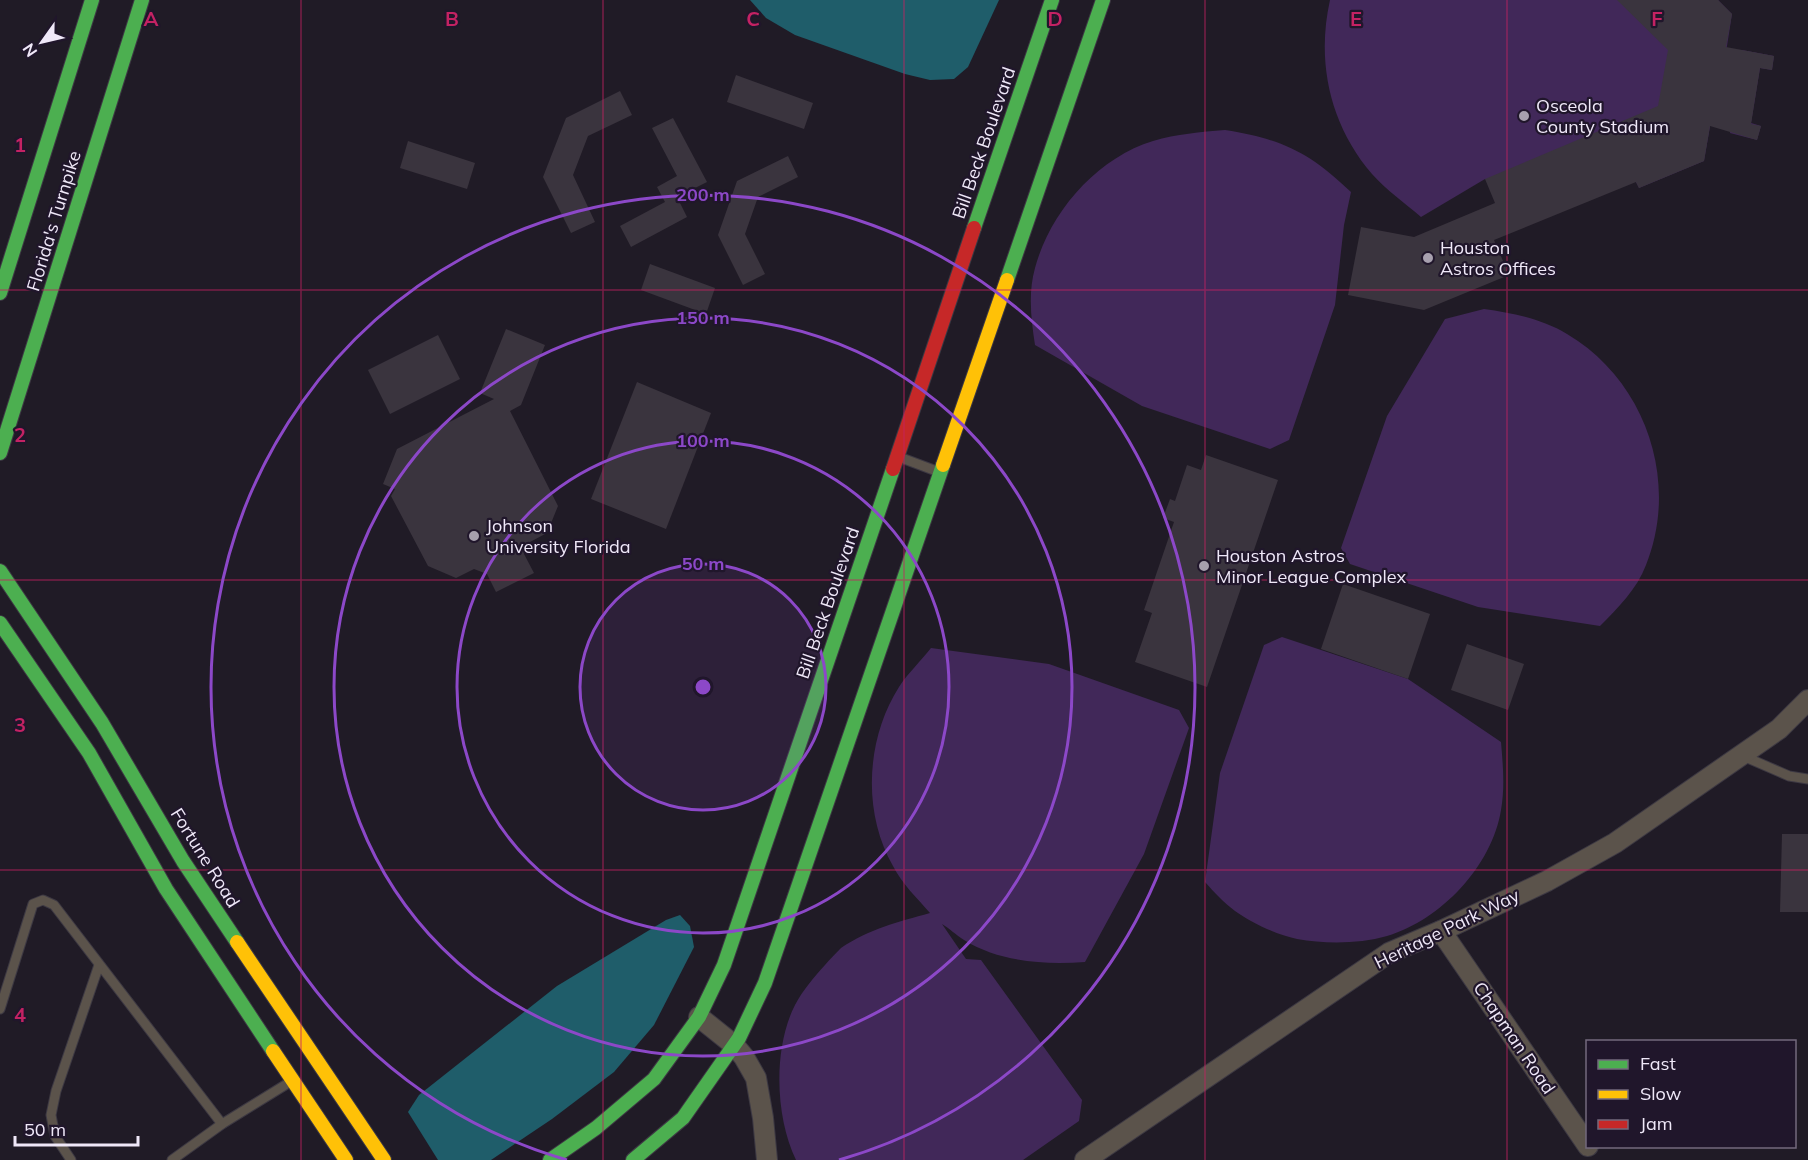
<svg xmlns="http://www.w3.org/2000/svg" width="1808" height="1160" font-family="Mulish,sans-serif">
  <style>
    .green { fill: #412859 }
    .water { fill: #1f5d6a }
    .building { fill: #3a343e }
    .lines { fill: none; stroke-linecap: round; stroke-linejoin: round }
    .lane-casing { stroke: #3d3943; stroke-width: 11 }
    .street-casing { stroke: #3d3943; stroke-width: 22 }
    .fast-casing { stroke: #3d3943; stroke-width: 16 }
    .slow-casing { stroke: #3d3943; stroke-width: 16 }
    .jam-casing { stroke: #3d3943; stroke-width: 16 }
    .lane { stroke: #5b534b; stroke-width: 9 }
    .street { stroke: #5b534b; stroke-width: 20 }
    .fast { stroke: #4caf50; stroke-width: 14 }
    .slow { stroke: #ffc107; stroke-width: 14 }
    .jam { stroke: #c62828; stroke-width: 14 }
    .grid { fill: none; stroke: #c42263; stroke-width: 1.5; stroke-opacity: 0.55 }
    .ring { fill: none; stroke: #8c48c8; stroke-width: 3 }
    .poi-dot { fill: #a7a0ae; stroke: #20162b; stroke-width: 2 }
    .labels { text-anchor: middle; stroke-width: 4.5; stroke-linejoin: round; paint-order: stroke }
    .poi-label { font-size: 18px; fill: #efe8f8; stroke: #20162b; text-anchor: start }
    .street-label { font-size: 18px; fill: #efe8f8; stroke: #20162b }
    .grid-label { font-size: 20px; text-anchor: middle; font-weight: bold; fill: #c42263; stroke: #20162b; stroke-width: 4.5; stroke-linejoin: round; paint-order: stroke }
    .centre { fill: #8c48c8; stroke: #20162b; stroke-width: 3 }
    .ring-label { font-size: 18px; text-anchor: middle; font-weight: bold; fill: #8c48c8; stroke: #20162b; stroke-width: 4.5; stroke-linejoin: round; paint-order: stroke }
  </style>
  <rect width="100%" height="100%" fill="#201b26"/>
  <!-- green -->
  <g class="green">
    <path d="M1330 0H1718L1732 14 1723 71 1742 50 1774 56 1772 70 1760 68 1751 123 1761 126 1757 140 1730 133 1736 102 1715 98 1704 161 1639 188 1636 182 1485 179 1421 217C1405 203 1386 190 1372 174 1330 125 1316 62 1330 0Z"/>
    <path d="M1225 130C1282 139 1309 152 1351 192L1344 225 1335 305 1289 440 1270 449 1142 406 1035 345C1031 319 1028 293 1035 268 1050 212 1097 158 1153 141 1177 134 1200 132 1225 130Z"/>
    <path d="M1484 309C1513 313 1542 319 1567 334 1645 380 1680 480 1646 565 1637 589 1618 608 1600 626L1478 607 1350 564 1341 548 1387 416 1445 319Z"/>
    <path d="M1282 637 1408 679 1501 742C1503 766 1505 787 1501 810 1492 866 1441 920 1387 936 1359 944 1325 944 1297 939 1275 934 1252 923 1235 911 1224 903 1214 892 1205 882L1220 773 1264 645Z"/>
    <path d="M931 648 1049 664 1179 710 1189 728 1144 854 1085 962C1044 965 1000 962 964 940 956 935 949 928 942 924L966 959 981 960 1082 1100 1079 1121 1023 1160H796C775 1117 773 1048 795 1005 803 990 814 977 825 965 830 959 836 953 841 948 869 929 898 922 930 913 917 898 902 884 893 866 862 812 866 739 899 687 908 673 921 661 931 648Z"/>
  </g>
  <!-- water -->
  <g class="water">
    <path d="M750 0H999L968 67 954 79 930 80 905 74 795 35 766 18Z"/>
    <path d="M680 915 690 926 694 947 654 1025 614 1072 552 1119 491 1160H438L408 1112 419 1095 557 986 666 920Z"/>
  </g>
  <!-- building -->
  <g class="building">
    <path d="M1617 0H1718L1732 14 1726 47 1774 56 1772 70 1760 68 1751 124 1761 126 1757 140 1710 126 1704 161 1639 188 1636 182 1494 240 1509 275 1424 310 1348 295 1361 227 1414 237 1495 203 1485 179 1658 106 1668 50Z"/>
    <path d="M736 75 813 103 804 129 727 102Z"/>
    <path d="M620 91 632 115 588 136 573 175 595 222 571 233 543 177 566 118Z"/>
    <path d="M673 118 707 182 677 197 687 217 631 247 620 226 665 202 657 187 677 176 652 128Z"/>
    <path d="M408 141 475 163 467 189 400 168Z"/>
    <path d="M788 156 798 177 758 197 745 234 765 274 743 285 718 235 737 181Z"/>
    <path d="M650 264 715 288 706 314 641 290Z"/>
    <path d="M506 329 545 345 521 405 510 411 558 506 547 533 530 542 524 554 534 573 496 592 487 574 474 569 456 578 428 566 391 496 395 489 383 484 397 449 494 399 480 393Z"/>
    <path d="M438 335 460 379 390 414 368 370Z"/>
    <path d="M637 382 711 413 666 529 591 499Z"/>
    <path d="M1206 455 1278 480 1207 687 1135 662 1152 613 1144 610 1174 522 1163 518 1170 499 1175 501 1187 465 1201 470Z"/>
    <path d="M1343 584 1430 614 1408 679 1321 649Z"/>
    <path d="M1467 644 1524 664 1508 710 1451 690Z"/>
    <path d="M1782 834H1808V912H1780Z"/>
  </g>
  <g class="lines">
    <!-- lane casing -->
    <g class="lane-casing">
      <g id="lane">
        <path d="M899 457 939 472"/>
        <path d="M1743 756 1789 776 1808 779"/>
        <path d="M0 1009 33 904 43 900 54 905 222 1124"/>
        <path d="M71 1160 55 1136 51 1115 56 1091 99 965"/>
        <path d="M172 1160 222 1124 290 1082"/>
      </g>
    </g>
    <!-- street casing -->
    <g class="street-casing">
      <g id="street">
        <path d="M1441 931 1588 1146"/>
        <path d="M699 1017 734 1045 744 1057 756 1078 763 1118 767 1160"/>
        <path d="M1085 1160 1389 953 1441 931 1547 881 1615 843 1779 729 1808 700"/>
      </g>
    </g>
    <!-- fast casing -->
    <g class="fast-casing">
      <g id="fast">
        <path d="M974 228 1052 0"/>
        <path d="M1007 280 1103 0"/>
        <path d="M0 293 92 0"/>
        <path d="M0 453 142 0"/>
        <path d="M0 571 102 723 183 861 237 942"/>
        <path d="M0 623 89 753 166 889 273 1051"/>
        <path d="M550 1160 596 1128 654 1079 699 1017 724 965 893 469"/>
        <path d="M633 1160 683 1118 739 1038 765 983 943 465"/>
      </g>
    </g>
    <!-- slow casing -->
    <g class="slow-casing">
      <g id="slow">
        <path d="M943 465 1007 280"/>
        <path d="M237 942 384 1160"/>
        <path d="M273 1051 346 1160"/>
      </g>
    </g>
    <!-- jam casing -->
    <g class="jam-casing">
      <path id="jam" d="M893 469 974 228"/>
    </g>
    <!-- lane -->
    <use href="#lane" class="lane"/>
    <!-- street -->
    <use href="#street" class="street"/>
    <!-- fast -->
    <use href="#fast" class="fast"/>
    <!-- slow -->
    <use href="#slow" class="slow"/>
    <!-- jam -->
    <use href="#jam" class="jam"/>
  </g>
  <!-- grid -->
  <path class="grid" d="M301 0V1160M603 0V1160M904 0V1160M1205 0V1160M1507 0V1160M0 290H1808M0 580H1808M0 870H1808"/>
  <!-- distance rings -->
  <circle cx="703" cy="687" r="123" fill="#8c48c8" fill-opacity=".12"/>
  <g class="ring">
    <circle cx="703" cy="687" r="123"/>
    <circle cx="703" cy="687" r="246"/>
    <circle cx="703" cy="687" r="369"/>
    <path d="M567 1160A492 492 0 1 1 839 1160"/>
  </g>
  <!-- markers -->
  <g class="poi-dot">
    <circle cx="1524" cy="116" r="6"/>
    <circle cx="1428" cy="258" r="6"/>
    <circle cx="474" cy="536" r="6"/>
    <circle cx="1204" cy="566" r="6"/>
  </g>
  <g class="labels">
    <!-- poi labels -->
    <g class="poi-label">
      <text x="1536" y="112">Osceola<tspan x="1536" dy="21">County Stadium</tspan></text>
      <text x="1440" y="254">Houston<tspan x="1440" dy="21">Astros Offices</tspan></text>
      <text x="486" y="532">Johnson<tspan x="486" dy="21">University Florida</tspan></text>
      <text x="1216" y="562">Houston Astros<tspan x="1216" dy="21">Minor League Complex</tspan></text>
    </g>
    <!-- street labels -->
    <g class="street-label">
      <text transform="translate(984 143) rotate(-71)" y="6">Bill Beck Boulevard</text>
      <text transform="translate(54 221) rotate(-73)" y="6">Florida's Turnpike</text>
      <text transform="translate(828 603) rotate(-71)" y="6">Bill Beck Boulevard</text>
      <text transform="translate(205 858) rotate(58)" y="6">Fortune Road</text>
      <text transform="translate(1447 929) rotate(-26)" y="6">Heritage Park Way</text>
      <text transform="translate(1514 1038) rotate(56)" y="6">Chapman Road</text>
    </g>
  </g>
  <g class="grid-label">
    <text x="151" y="26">A</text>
    <text x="452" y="26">B</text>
    <text x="753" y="26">C</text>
    <text x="1055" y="26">D</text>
    <text x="1356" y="26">E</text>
    <text x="1657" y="26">F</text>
    <text x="20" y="152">1</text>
    <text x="20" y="442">2</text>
    <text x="20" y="732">3</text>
    <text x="20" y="1022">4</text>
  </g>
  <circle cx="703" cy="687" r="9" class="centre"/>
  <g class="ring-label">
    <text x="703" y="201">200 m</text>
    <text x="703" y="324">150 m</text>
    <text x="703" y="447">100 m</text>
    <text x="703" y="570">50 m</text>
  </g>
  <!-- legend -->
  <rect x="1586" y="1040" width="210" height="108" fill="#20162b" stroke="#736a7d" stroke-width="1.5"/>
  <rect x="1598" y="1060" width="30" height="9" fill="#4caf50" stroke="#736a7d" stroke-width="1.5"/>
  <text x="1640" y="1070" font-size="18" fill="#efe8f8">Fast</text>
  <rect x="1598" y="1090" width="30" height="9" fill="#ffc107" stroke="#736a7d" stroke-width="1.5"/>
  <text x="1640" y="1100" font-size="18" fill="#efe8f8">Slow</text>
  <rect x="1598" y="1120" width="30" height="9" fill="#c62828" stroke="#736a7d" stroke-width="1.5"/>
  <text x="1640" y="1130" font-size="18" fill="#efe8f8">Jam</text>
  <!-- north arrow -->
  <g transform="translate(42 42) rotate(236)" stroke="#20162b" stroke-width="4.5" paint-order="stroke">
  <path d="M0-4.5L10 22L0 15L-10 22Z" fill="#efe8f8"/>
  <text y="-9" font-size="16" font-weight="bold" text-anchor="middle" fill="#efe8f8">N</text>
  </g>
  <!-- scale -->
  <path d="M15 1136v9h123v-9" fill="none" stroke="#efe8f8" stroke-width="3"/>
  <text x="24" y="1136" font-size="18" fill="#efe8f8" stroke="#20162b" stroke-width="4.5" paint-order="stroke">50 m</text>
</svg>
